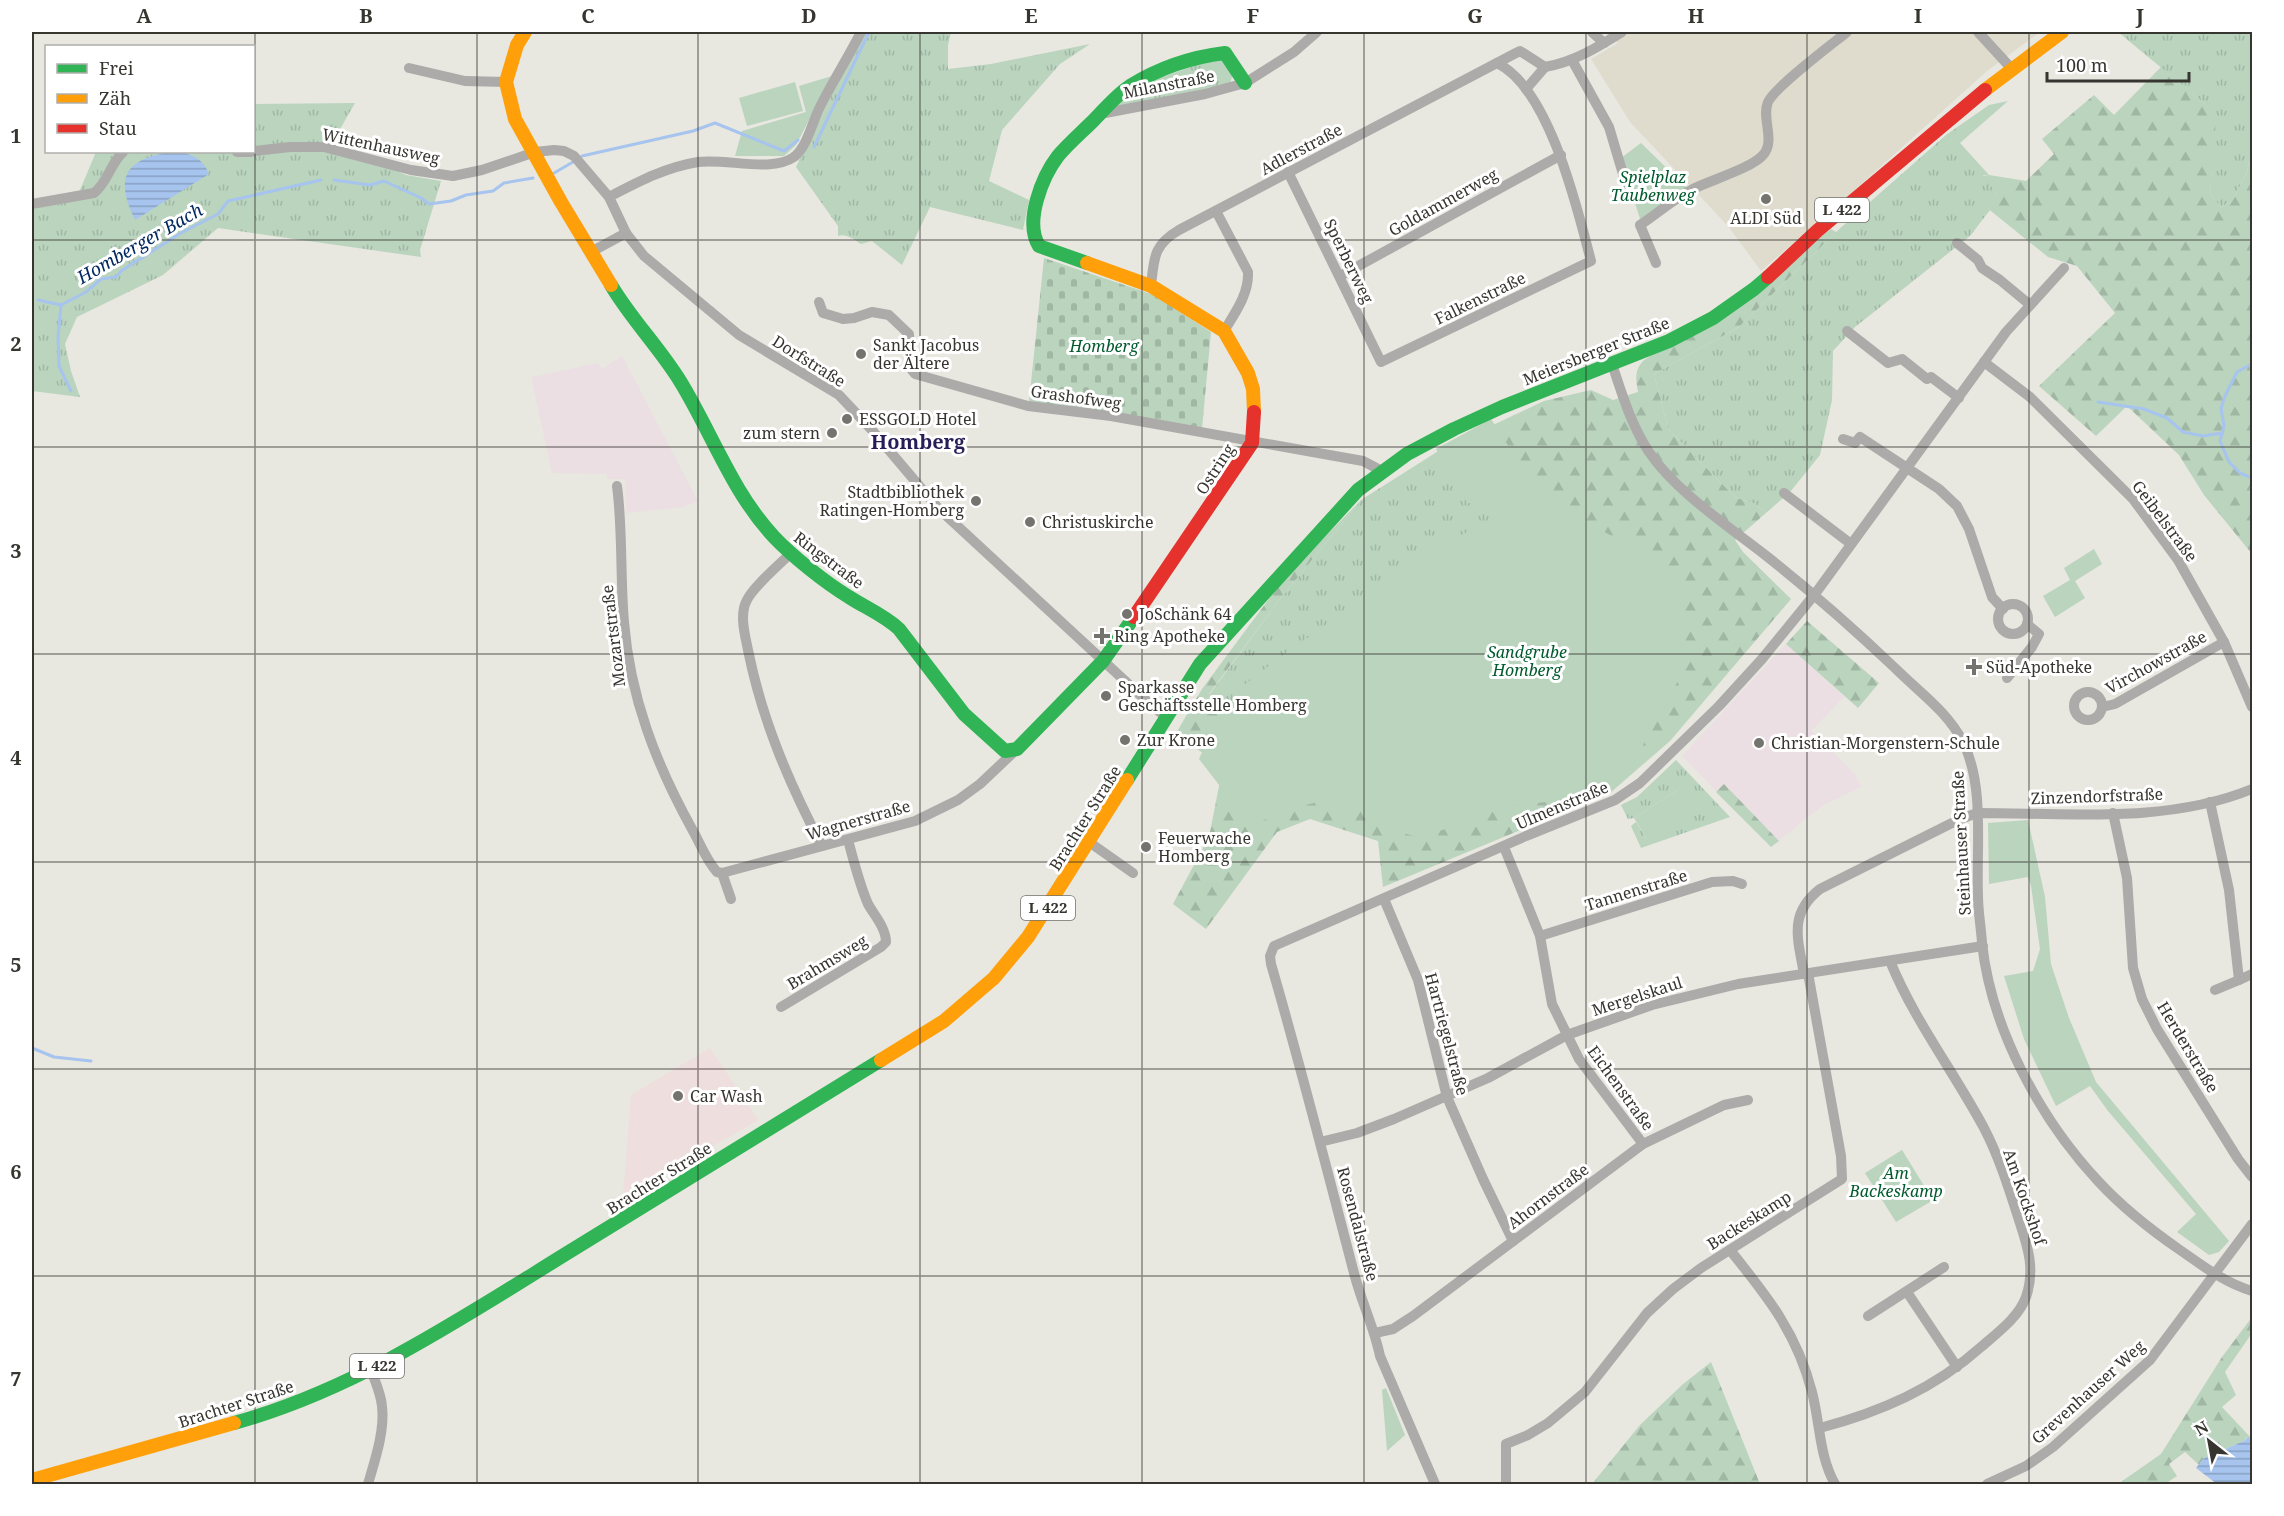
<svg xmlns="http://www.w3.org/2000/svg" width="2284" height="1516" font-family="'Noto Serif',serif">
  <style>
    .commercial { fill: #eededd }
    .built { fill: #dfdcce }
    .education { fill: #ebdfe3 }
    .grass { fill: url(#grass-tufts) }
    .forest { fill: url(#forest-firs) }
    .cemetery { fill: url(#cemetery-stones) }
    .park { fill: #bad4be }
    .water { fill: url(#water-rules) }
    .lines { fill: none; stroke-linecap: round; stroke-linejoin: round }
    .stream { stroke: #a6c4ee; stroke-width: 3 }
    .street { stroke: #acaba9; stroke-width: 10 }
    .fast { stroke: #30b455; stroke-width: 14 }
    .slow { stroke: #ff9f0a; stroke-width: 14 }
    .jam { stroke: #e5322d; stroke-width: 14 }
    .grid { fill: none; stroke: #363530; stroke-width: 1.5; stroke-opacity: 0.55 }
    .poi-dot { fill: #74736e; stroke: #fff; stroke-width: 2 }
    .labels { text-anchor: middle; stroke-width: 6; stroke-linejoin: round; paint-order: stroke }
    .shield { fill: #fff; stroke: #72726e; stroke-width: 1.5 }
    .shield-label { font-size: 15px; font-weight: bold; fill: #363530 }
    .street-label { font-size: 16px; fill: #363530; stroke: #fff }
    .park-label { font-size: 16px; font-style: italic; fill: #005a2d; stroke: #fff }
    .poi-label { font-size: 16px; fill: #363530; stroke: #fff; text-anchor: start }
    .water-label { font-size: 18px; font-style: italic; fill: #022a60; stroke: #fff }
    .quarter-label { font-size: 20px; font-weight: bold; fill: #271e57; stroke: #fff }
    .neatline { fill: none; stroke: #363530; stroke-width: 2 }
    .grid-label { font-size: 20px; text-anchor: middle; font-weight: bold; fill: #363530 }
  </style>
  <defs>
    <pattern id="grass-tufts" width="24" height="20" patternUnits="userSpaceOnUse" patternTransform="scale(1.5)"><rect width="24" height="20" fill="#bad4be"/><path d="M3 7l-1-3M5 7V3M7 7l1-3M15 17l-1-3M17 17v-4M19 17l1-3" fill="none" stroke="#a0b7a4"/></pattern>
    <pattern id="forest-firs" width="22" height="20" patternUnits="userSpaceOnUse" patternTransform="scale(1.5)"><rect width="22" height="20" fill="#bad4be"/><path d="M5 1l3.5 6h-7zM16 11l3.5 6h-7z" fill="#a0b7a4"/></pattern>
    <pattern id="cemetery-stones" width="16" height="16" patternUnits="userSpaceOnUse" patternTransform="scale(1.5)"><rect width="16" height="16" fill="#bad4be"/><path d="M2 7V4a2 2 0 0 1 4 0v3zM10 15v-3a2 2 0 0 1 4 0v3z" fill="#a0b7a4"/></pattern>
    <pattern id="water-rules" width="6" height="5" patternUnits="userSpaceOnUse" patternTransform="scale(1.5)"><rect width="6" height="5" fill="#a6c4ee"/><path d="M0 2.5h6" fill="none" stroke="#88a0c1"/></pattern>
  </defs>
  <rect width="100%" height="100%" fill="#e8e7e0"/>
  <!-- commercial -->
  <path class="commercial" d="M710 1048 758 1120 623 1198 631 1095Z"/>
  <!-- built -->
  <path class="built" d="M1603 32H2040L1987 71 1848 196 1761 271 1728 226 1630 122 1591 59 1618 43Z"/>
  <!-- education -->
  <g class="education">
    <path d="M622 356 698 501 683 507 626 513 625 479H607V474L552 473 531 377 598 363 602 369Z"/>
    <path d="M1786 644 1844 697 1811 731 1854 773 1861 787 1822 806 1771 847 1682 756Z"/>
  </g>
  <!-- grass -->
  <g class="grass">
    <path d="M863 32H951L948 45V69L991 64 1090 44 1060 64 1002 130 989 181 1029 200 1023 230 930 207 902 265 872 241 861 244C855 240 846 233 838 236V226L796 167Z"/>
    <path d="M2118 32H2252V148L2247 172 2233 200 2221 207 2210 194 2215 120 2204 103Z"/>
    <path d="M1221 56 1233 73 1230 84 1110 108 1146 83Z"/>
    <path d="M2008 101 1960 143 1989 175H1983L1997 193 1987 207 1990 210 1970 236 1855 327 1833 351 1832 400 1820 455 1790 492 1766 513 1755 504 1735 497 1668 429 1654 374 1739 327 1836 232 1946 135 1989 105Z"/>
    <path d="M355 103 332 143 333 153 379 163 406 175 441 181 420 250 421 257 218 228 163 275 77 317 65 344 71 371 80 397 32 391V209L86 199 80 190 96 152H254V104Z"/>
    <path d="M1440 450 1533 522 1240 722 1209 695 1280 599 1361 500Z"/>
    <path d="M1676 760 1730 817 1641 848 1631 826 1636 822 1647 839 1681 788 1634 818 1628 819 1621 805 1637 797Z"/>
  </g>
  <!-- forest -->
  <g class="forest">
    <path d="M2161 67 2204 103 2216 120 2210 194 2221 207 2233 200 2247 172 2252 148V554L2204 495 2179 455 2127 406 2096 436 2039 386 2115 313 2077 266 2048 257 1986 207 1997 193 1982 176 1989 175 2026 181 2054 154 2042 139 2094 95 2114 115Z"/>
    <path d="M1831 229 1836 232 1739 327 1654 374 1668 429 1735 497 1755 504 1766 513 1735 540 1743 552 1791 599 1670 741 1610 793 1383 887 1378 841 1310 819 1277 832 1206 929 1173 904 1209 837 1223 766 1175 735 1202 689 1283 580 1361 500 1280 599 1209 694 1240 722 1533 522 1498 512 1440 450 1544 401 1591 390 1613 400 1638 392C1636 380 1634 371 1643 361Z"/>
    <path d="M1807 621 1879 683 1858 708 1786 644Z"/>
    <path d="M1724 784 1779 841 1771 847 1716 792Z"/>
    <path d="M2252 1317V1333L2225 1372 2236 1395 2222 1407 2252 1439V1441L2247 1437 2244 1441 2204 1458 2199 1465 2185 1452 2169 1464 2177 1476 2165 1484H2118L2161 1454 2222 1357Z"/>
    <path d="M1711 1362 1760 1484H1592L1640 1425 1682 1385Z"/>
  </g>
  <!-- cemetery -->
  <path class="cemetery" d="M1044 258 1154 295 1211 332 1202 428 1029 402Z"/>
  <!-- park -->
  <g class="park">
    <path d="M832 76 796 145 784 156H735L742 131 806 112 799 86Z"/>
    <path d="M795 82 803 111 747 126 739 98Z"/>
    <path d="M1641 143 1688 189 1641 222 1621 158Z"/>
    <path d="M1491 419 1515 456 1592 526 1659 559 1672 572 1681 592 1686 617 1685 665 1679 679 1636 758 1622 777 1603 789 1580 798 1510 806 1431 834 1414 836 1399 832 1367 813 1322 801 1286 810 1251 826 1199 759 1212 730 1239 689 1291 649 1447 542 1510 511 1503 505 1467 503 1436 449Z"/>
    <path d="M2094 549 2102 564 2075 581 2085 598 2055 617 2043 596 2070 580 2064 568Z"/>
    <path d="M1681 788 1695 808 1647 839 1634 818Z"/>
    <path d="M2028 820 2045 897 2051 964 2069 1018 2096 1082 2229 1241 2219 1252 2209 1255 2177 1232 2196 1214 2108 1111 2090 1086 2056 1106 2024 1039 2004 976 2033 971 2040 949 2031 886 2028 877 1989 884 1988 823Z"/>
    <path d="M1902 1150 1931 1197 1930 1202 1896 1222 1865 1173Z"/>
    <path d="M1386 1388 1405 1435 1387 1451 1382 1390Z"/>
  </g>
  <!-- water -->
  <g class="water">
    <path d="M171 152C189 152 202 157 209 174L135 220C114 177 125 159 171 152Z"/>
    <path d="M2248 1437 2252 1441V1484H2217L2196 1468 2204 1458 2244 1441Z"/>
  </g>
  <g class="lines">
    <!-- stream -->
    <g class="stream">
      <path d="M814 147 869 32"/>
      <path d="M582 156 693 131 715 123 784 151 798 140"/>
      <path d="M554 173 573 162"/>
      <path d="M334 180 370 185 384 181 421 198 429 204 451 201 466 195 493 191 504 183 533 178"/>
      <path d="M38 300 61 305 86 292 101 279 116 277 121 271 181 233 218 214 228 201 321 180"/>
      <path d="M61 305 58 337 59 366 71 391"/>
      <path d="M2252 364 2237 372 2225 396 2221 408 2224 426 2220 441 2229 462 2240 473 2252 478"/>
      <path d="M2098 402 2144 409 2167 418 2183 432 2203 436 2222 433"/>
      <path d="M32 1048 54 1057 91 1061"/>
    </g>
    <!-- street -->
    <g class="street">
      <path d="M1592 32 1604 43"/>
      <path d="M1978 32 2011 68"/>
      <path d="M1572 60 1609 127 1626 184"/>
      <path d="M1545 67C1574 62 1598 47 1622 32"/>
      <path d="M409 68 465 81 506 82"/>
      <path d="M1526 89 1545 67"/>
      <path d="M1100 114 1205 94 1245 83 1294 52 1317 32"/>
      <path d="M254 151 290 147H324L411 170 453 176 482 170 535 152 554 150 564 151 574 156 609 197 626 233 644 256 739 335 839 395 871 429 938 508 1150 704 1167 718"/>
      <path d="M237 152H251"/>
      <path d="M1288 172 1381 362 1591 261C1577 207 1549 88 1497 63"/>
      <path d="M609 197C638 182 666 167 698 162 726 158 771 173 794 157 807 147 812 123 819 109 832 82 848 58 861 32"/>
      <path d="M32 204 94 193C108 182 110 164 123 152"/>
      <path d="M1216 211 1248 272C1249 294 1235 313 1224 331"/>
      <path d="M1957 243 1978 260 1982 268 2000 280 2029 304"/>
      <path d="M591 252 626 233"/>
      <path d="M1656 263 1640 225C1658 213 1675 198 1693 189 1711 180 1752 168 1763 155 1776 141 1761 118 1768 102 1775 87 1831 45 1847 32"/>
      <path d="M1340 276 1561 155"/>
      <path d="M1151 286C1154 259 1153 245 1179 230L1514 54 1520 51 1545 67"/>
      <path d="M819 302 823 313 843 319 854 318 872 312 889 315 909 334 911 369 915 374 1028 406 1111 416 1363 461 1382 471"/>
      <path d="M1847 331 1888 363 1902 359 1927 379 1931 377 1959 398"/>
      <path d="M1984 362 2030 397 2133 499 2178 560 2224 642 2252 707"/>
      <path d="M1612 364C1622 394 1631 425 1649 452 1676 492 1731 528 1769 558 1813 593 1854 629 1895 668 1919 692 1947 711 1963 742 1985 786 1976 848 1978 896 1978 911 1981 927 1982 943 1991 1028 2040 1119 2098 1181 2122 1207 2151 1230 2180 1250 2203 1266 2225 1283 2252 1291"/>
      <path d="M1843 439 1855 443 1860 437 1939 489 1957 506 1969 529 1992 597 2003 609"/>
      <path d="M617 486C623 531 620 577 624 622 630 697 656 764 692 829 700 843 706 860 717 872L722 873 915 821 958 800 980 784 1017 749"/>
      <path d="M1784 493 1851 544"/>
      <path d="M791 553C779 565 753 587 747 600 739 614 745 635 748 650 762 720 789 783 822 846"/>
      <circle cx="2013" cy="619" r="15"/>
      <path d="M2007 678 2032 647 2039 634 2027 624"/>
      <circle cx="2088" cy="706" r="14"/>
      <path d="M2102 707 2115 704 2224 642"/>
      <path d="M2210 802 2229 890 2239 980 2252 974"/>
      <path d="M2113 813 2127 878 2133 968 2142 999 2157 1029 2238 1159 2252 1177"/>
      <path d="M1089 842 1133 873"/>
      <path d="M1504 847 1540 936 1552 1004 1579 1059 1643 1144"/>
      <path d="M722 873 731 899"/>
      <path d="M1384 899 1418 980 1447 1097 1483 1179 1513 1241"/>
      <path d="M1540 936 1712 882 1733 881 1742 884"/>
      <path d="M1804 974C1798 939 1788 914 1820 889L1958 820 1977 813C2067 813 2167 824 2252 789"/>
      <path d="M2215 990 2239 980"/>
      <path d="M781 1007 881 947 886 942C886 928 874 915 868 904 859 883 854 862 848 840"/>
      <path d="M1320 1142 1357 1133 1394 1119 1488 1078 1567 1035 1652 1005 1738 984 1983 946"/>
      <path d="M1730 1250C1767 1296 1797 1333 1812 1392 1820 1422 1819 1456 1835 1484"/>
      <path d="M1907 1292 1957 1367"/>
      <path d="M1868 1316 1944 1267"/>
      <path d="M1375 1333 1393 1329 1413 1316 1643 1144 1724 1105 1748 1100"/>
      <path d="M1820 1428C1880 1412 1934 1389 1981 1347 1997 1333 2019 1317 2026 1297 2036 1268 2027 1245 2018 1217 2008 1186 1999 1157 1984 1128 1954 1072 1914 1020 1890 961"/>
      <path d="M368 1484C375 1460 385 1431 382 1406 381 1394 375 1381 371 1370"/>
      <path d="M1435 1484 1380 1356C1374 1327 1361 1301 1354 1273 1327 1170 1301 1067 1271 964L1270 956 1274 946 1526 836 1615 800 1640 783 1719 706 1762 659 1815 594 2006 332 2064 268"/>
      <path d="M1506 1484V1444L1528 1435 1548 1423 1585 1392 1647 1313 1673 1289 1701 1268 1842 1179 1841 1156 1808 973"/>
      <path d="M1987 1484 2026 1466 2053 1447 2150 1360 2252 1224"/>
    </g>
    <!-- fast -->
    <g class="fast">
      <path d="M1087 263 1039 246C1024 222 1042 177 1058 156 1069 143 1082 132 1094 120 1106 108 1115 96 1130 86 1159 68 1192 57 1225 53L1245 83"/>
      <path d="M611 285C631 319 659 347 680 381 712 433 732 492 774 537 793 557 826 583 849 597 866 608 884 615 899 629L964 714 1005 751 1017 749 1103 661 1134 617"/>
      <path d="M1127 780 1200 664 1358 490 1407 454 1454 429 1502 407 1669 341 1713 318 1754 289 1768 277"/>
      <path d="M234 1423C354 1390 459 1320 564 1255 670 1190 776 1125 881 1060"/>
    </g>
    <!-- slow -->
    <g class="slow">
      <path d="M525 32 517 45 506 82 515 119 561 202 611 285"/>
      <path d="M1985 90 2062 32"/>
      <path d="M1087 263 1151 286 1224 331 1248 373 1253 389 1254 412"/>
      <path d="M881 1060 944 1021 994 978 1028 937 1127 780"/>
      <path d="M32 1480 234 1423"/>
    </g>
    <!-- jam -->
    <g class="jam">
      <path d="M1768 277 1817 231 1985 90"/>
      <path d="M1134 617 1252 443 1254 412"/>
    </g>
  </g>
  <!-- grid -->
  <path class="grid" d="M255 32V1484M477 32V1484M698 32V1484M920 32V1484M1142 32V1484M1364 32V1484M1586 32V1484M1807 32V1484M2029 32V1484M32 240H2252M32 447H2252M32 654H2252M32 862H2252M32 1069H2252M32 1276H2252"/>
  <!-- markers -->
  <g class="poi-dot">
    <circle cx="1766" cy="199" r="6"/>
    <circle cx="861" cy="354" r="6"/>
    <circle cx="847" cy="419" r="6"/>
    <circle cx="832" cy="433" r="6"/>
    <circle cx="976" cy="501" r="6"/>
    <circle cx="1030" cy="522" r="6"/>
    <circle cx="1127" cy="614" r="6"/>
    <path d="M1099 627h6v6h6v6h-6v6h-6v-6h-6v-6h6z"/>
    <path d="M1971 658h6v6h6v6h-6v6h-6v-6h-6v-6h6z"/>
    <circle cx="1106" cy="696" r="6"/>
    <circle cx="1125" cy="740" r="6"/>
    <circle cx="1759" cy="743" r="6"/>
    <circle cx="1146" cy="847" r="6"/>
    <circle cx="678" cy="1096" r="6"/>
  </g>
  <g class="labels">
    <!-- shield labels -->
    <g class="shield">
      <rect x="1815" y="198" width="54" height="24" rx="4.5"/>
      <rect x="1021" y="896" width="54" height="24" rx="4.5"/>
      <rect x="350" y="1354" width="54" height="24" rx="4.5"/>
    </g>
    <g class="shield-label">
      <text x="1842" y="215">L 422</text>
      <text x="1048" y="913">L 422</text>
      <text x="377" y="1371">L 422</text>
    </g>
    <!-- street labels -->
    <g class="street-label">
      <text transform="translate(1169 84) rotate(-11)" y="6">Milanstraße</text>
      <text transform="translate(381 146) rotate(12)" y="6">Wittenhausweg</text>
      <text transform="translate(1301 149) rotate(-28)" y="6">Adlerstraße</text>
      <text transform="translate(1443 202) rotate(-29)" y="6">Goldammerweg</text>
      <text transform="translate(1349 261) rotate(64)" y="6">Sperberweg</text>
      <text transform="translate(1480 298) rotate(-26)" y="6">Falkenstraße</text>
      <text transform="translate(1596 351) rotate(-22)" y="6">Meiersberger Straße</text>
      <text transform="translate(809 361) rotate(32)" y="6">Dorfstraße</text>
      <text transform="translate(1076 397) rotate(8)" y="6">Grashofweg</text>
      <text transform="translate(1215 469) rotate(-57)" y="6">Ostring</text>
      <text transform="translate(2165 521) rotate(53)" y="6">Geibelstraße</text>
      <text transform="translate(829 560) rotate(37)" y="6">Ringstraße</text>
      <text transform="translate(613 636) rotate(-97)" y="6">Mozartstraße</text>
      <text transform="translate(2156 662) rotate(-29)" y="6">Virchowstraße</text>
      <text transform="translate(2097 796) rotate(-2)" y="6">Zinzendorfstraße</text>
      <text transform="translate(1562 805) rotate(-23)" y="6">Ulmenstraße</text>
      <text transform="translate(1085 818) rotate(-58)" y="6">Brachter Straße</text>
      <text transform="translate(858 820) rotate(-16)" y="6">Wagnerstraße</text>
      <text transform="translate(1961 843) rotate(-93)" y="6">Steinhauser Straße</text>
      <text transform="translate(1636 890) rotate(-17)" y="6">Tannenstraße</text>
      <text transform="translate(827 962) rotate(-31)" y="6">Brahmsweg</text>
      <text transform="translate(1637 996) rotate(-18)" y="6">Mergelskaul</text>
      <text transform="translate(1447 1034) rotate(75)" y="6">Hartriegelstraße</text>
      <text transform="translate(2188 1047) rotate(59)" y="6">Herderstraße</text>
      <text transform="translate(1621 1088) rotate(54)" y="6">Eichenstraße</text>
      <text transform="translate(659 1178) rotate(-32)" y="6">Brachter Straße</text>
      <text transform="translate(1548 1196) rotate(-37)" y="6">Ahornstraße</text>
      <text transform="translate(2025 1197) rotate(71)" y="6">Am Kockshof</text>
      <text transform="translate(1749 1220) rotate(-32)" y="6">Backeskamp</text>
      <text transform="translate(1358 1224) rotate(75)" y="6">Rosendalstraße</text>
      <text transform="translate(2088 1392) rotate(-42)" y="6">Grevenhauser Weg</text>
      <text transform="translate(236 1404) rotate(-18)" y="6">Brachter Straße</text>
    </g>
    <!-- park labels -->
    <g class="park-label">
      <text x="1653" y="183">Spielplaz<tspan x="1653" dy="18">Taubenweg</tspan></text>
      <text x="1104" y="352">Homberg</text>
      <text x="1527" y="658">Sandgrube<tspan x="1527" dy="18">Homberg</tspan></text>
      <text x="1896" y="1179">Am<tspan x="1896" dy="18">Backeskamp</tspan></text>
    </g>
    <!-- poi labels -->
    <g class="poi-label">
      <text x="1766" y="224" text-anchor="middle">ALDI Süd</text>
      <text x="873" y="351">Sankt Jacobus<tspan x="873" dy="18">der Ältere</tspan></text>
      <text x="859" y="425">ESSGOLD Hotel</text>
      <text x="820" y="439" text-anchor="end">zum stern</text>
      <text x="964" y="498" text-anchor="end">Stadtbibliothek<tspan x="964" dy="18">Ratingen-Homberg</tspan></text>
      <text x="1042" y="528">Christuskirche</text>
      <text x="1139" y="620">JoSchänk 64</text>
      <text x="1114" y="642">Ring Apotheke</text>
      <text x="1986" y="673">Süd-Apotheke</text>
      <text x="1118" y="693">Sparkasse<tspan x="1118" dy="18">Geschäftsstelle Homberg</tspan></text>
      <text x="1137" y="746">Zur Krone</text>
      <text x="1771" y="749">Christian-Morgenstern-Schule</text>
      <text x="1158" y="844">Feuerwache<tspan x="1158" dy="18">Homberg</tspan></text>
      <text x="690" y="1102">Car Wash</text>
    </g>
    <!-- water labels -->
    <g class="water-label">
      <text transform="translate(140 244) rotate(-30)" y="6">Homberger Bach</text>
    </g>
    <!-- quarter labels -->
    <g class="quarter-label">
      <text x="918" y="449">Homberg</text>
    </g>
  </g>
  <!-- border -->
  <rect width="2284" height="1516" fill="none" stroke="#ffffff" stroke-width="66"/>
  <!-- legend -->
  <rect x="45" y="45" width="210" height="108" fill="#ffffff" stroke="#afaeac" stroke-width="1.5"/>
  <rect x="57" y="64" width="30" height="9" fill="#30b455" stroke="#afaeac" stroke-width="1.5"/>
  <text x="99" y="75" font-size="18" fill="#363530">Frei</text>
  <rect x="57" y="94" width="30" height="9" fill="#ff9f0a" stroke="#afaeac" stroke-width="1.5"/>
  <text x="99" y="105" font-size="18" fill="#363530">Zäh</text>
  <rect x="57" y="124" width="30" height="9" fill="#e5322d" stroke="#afaeac" stroke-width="1.5"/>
  <text x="99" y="135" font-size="18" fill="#363530">Stau</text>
  <!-- north arrow -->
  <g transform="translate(2209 1441) rotate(329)" stroke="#ffffff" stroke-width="4.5" paint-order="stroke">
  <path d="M0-4.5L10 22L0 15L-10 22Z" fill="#363530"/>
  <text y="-9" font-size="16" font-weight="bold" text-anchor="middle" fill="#363530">N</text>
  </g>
  <!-- scale -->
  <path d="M2047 72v9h142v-9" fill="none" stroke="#363530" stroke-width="3"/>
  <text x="2056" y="72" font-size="18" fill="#363530" stroke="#ffffff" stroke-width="4.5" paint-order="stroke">100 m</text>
  <rect x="33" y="33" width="2218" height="1450" class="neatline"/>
  <g class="grid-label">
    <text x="144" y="23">A</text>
    <text x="366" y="23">B</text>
    <text x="588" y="23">C</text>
    <text x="809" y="23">D</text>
    <text x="1031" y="23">E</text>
    <text x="1253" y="23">F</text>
    <text x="1475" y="23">G</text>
    <text x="1696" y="23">H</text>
    <text x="1918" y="23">I</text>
    <text x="2140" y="23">J</text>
    <text x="16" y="143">1</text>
    <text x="16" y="351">2</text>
    <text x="16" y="558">3</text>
    <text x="16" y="765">4</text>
    <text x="16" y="972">5</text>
    <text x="16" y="1179">6</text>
    <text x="16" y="1386">7</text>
  </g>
</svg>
